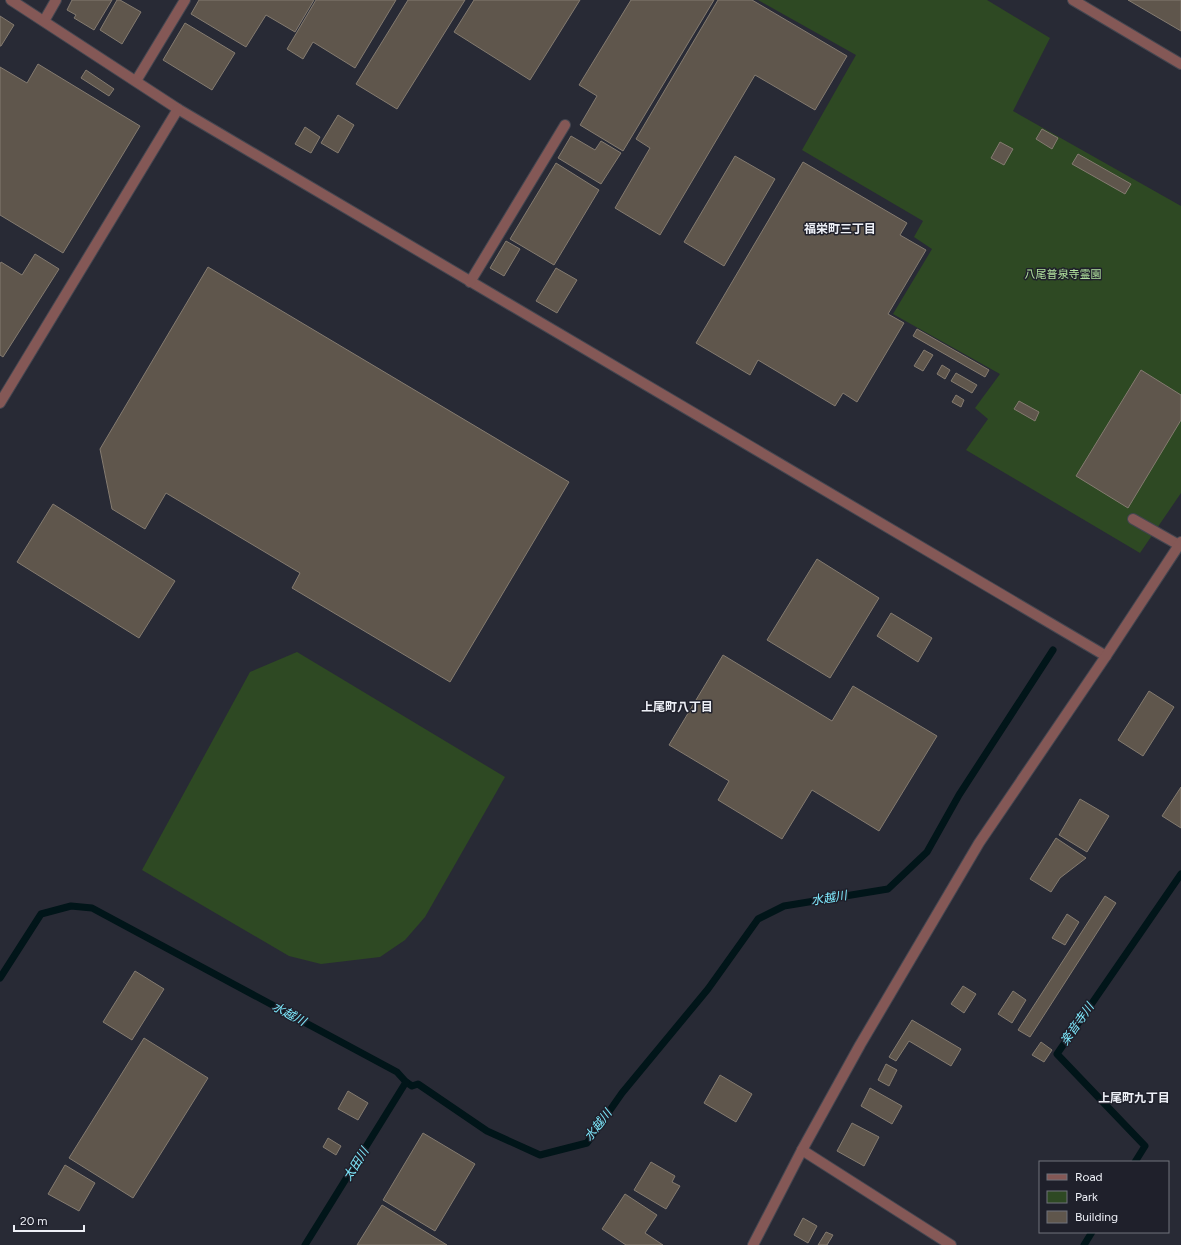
<svg xmlns="http://www.w3.org/2000/svg" width="1181" height="1245" font-family="Figtree,'Noto Sans JP',sans-serif">
  <style>
    .green { fill: #2e4923 }
    .lines { fill: none; stroke-linecap: round; stroke-linejoin: round }
    .stream { stroke: #011519; stroke-width: 7 }
    .building { fill: #5f564c; stroke: #847b70 }
    .minor-casing { stroke: #444650; stroke-width: 12 }
    .minor { stroke: #845856; stroke-width: 10 }
    .labels { text-anchor: middle; stroke-width: 3; stroke-linejoin: round; paint-order: stroke }
    .park-label { font-size: 11px; fill: #b1e19e; stroke: #1f202b }
    .neighbourhood-label { font-size: 12px; font-weight: bold; fill: #edeff6; stroke: #1f202b }
    .water-label { font-size: 12px; font-style: italic; fill: #7febff; stroke: #1f202b }
  </style>
  <rect width="100%" height="100%" fill="#282a35"/>
  <!-- green -->
  <g class="green">
    <path d="M758 0H987L1050 38 1013 111 1181 206V493L1140 553 966 450 988 419 975 408 1000 374 893 314 932 249 914 237 923 221 802 150 856 55Z"/>
    <path d="M297 652 505 777 425 917 405 940 380 957 321 964 289 956 142 870 250 672Z"/>
  </g>
  <g class="lines">
    <!-- stream -->
    <g class="stream">
      <path d="M0 978 41 914 71 906 92 908 397 1072 406 1082 412 1086 418 1084 487 1131 540 1155 587 1143 622 1093 708 989 758 919 784 906 888 889 927 852 959 795 1053 650"/>
      <path d="M1135 1162 1145 1146 1057 1054 1181 874"/>
      <path d="M305 1245 406 1082"/>
      <path d="M1084 1245 1092 1232"/>
    </g>
  </g>
  <!-- building -->
  <g class="building">
    <path d="M72 0H112L94 30 74 18 76 15 67 10Z"/>
    <path d="M117 0H120L141 12 122 44 100 30Z"/>
    <path d="M199 0H314L295 32 266 15 246 47 191 14Z"/>
    <path d="M316 0H396L355 68 313 42 303 59 287 49Z"/>
    <path d="M408 0H465L397 109 356 84Z"/>
    <path d="M474 0H580L530 80 454 32Z"/>
    <path d="M631 0H714L623 151 580 125 597 96 579 85Z"/>
    <path d="M718 0H752L847 56 815 110 755 75 660 235 615 208 650 148 636 139Z"/>
    <path d="M1128 0H1181V31Z"/>
    <path d="M0 16 14 25 1 46H0Z"/>
    <path d="M185 23 235 53 212 90 163 60Z"/>
    <path d="M38 64 140 126 63 253 0 215V67L27 83Z"/>
    <path d="M86 70 114 89 109 96 81 78Z"/>
    <path d="M338 115 354 125 338 153 321 143Z"/>
    <path d="M305 127 320 137 311 153 295 144Z"/>
    <path d="M1042 129 1058 138 1052 149 1036 139Z"/>
    <path d="M571 136 595 150 601 141 621 153 601 184 558 158Z"/>
    <path d="M1000 142 1013 149 1004 165 991 158Z"/>
    <path d="M1078 154 1131 184 1125 194 1072 164Z"/>
    <path d="M735 156 775 179 724 266 684 242Z"/>
    <path d="M803 162 907 223 900 235 926 250 888 314 904 323 857 402 843 393 835 406 758 360 750 375 696 343Z"/>
    <path d="M556 163 599 190 554 265 510 239Z"/>
    <path d="M506 241 520 249 504 276 490 268Z"/>
    <path d="M35 254 59 269 3 357 0 355V264L1 262 22 275Z"/>
    <path d="M208 267 569 482 450 682 292 588 300 573 166 493 145 529 112 509 100 449Z"/>
    <path d="M556 268 577 280 557 313 536 301Z"/>
    <path d="M917 329 989 370 985 377 913 336Z"/>
    <path d="M924 350 933 355 923 371 914 366Z"/>
    <path d="M942 365 950 370 945 379 937 374Z"/>
    <path d="M1141 370 1181 395V420L1128 508 1076 476Z"/>
    <path d="M956 373 977 385 972 393 951 381Z"/>
    <path d="M956 395 964 400 961 407 952 402Z"/>
    <path d="M1019 401 1039 412 1035 421 1014 409Z"/>
    <path d="M53 504 175 581 139 638 17 562Z"/>
    <path d="M817 559 879 598 830 678 767 640Z"/>
    <path d="M891 613 932 638 918 662 877 636Z"/>
    <path d="M723 655 832 721 853 686 937 736 879 831 812 790 782 839 718 800 729 781 669 745Z"/>
    <path d="M1149 691 1174 707 1143 756 1118 740Z"/>
    <path d="M1181 787V828L1162 816Z"/>
    <path d="M1080 799 1109 816 1087 852 1059 835Z"/>
    <path d="M1056 838 1086 858 1060 878 1051 892 1030 879Z"/>
    <path d="M1105 896 1116 903 1030 1037 1018 1030Z"/>
    <path d="M1067 914 1079 922 1065 945 1052 938Z"/>
    <path d="M135 971 164 989 132 1040 103 1022Z"/>
    <path d="M963 986 976 994 964 1013 951 1004Z"/>
    <path d="M1013 991 1026 1000 1012 1023 998 1014Z"/>
    <path d="M912 1020 961 1049 951 1066 909 1041 896 1061 889 1057Z"/>
    <path d="M144 1038 208 1078 133 1198 69 1158Z"/>
    <path d="M1041 1042 1052 1050 1044 1062 1032 1055Z"/>
    <path d="M886 1064 897 1070 889 1086 878 1080Z"/>
    <path d="M720 1075 752 1094 736 1122 704 1103Z"/>
    <path d="M870 1088 902 1106 892 1124 861 1106Z"/>
    <path d="M348 1091 368 1103 358 1120 338 1109Z"/>
    <path d="M852 1123 879 1137 864 1166 837 1151Z"/>
    <path d="M423 1133 475 1164 435 1231 383 1200Z"/>
    <path d="M328 1138 341 1146 336 1155 323 1147Z"/>
    <path d="M651 1162 675 1176 672 1182 680 1186 666 1209 634 1190Z"/>
    <path d="M65 1165 95 1183 79 1211 48 1194Z"/>
    <path d="M625 1194 657 1215 645 1233 663 1245H626L602 1229Z"/>
    <path d="M382 1205 447 1245H357Z"/>
    <path d="M803 1218 817 1226 808 1243 794 1235Z"/>
    <path d="M826 1232 833 1235 827 1245H818Z"/>
  </g>
  <g class="lines">
    <!-- minor casing -->
    <g class="minor-casing">
      <g id="minor">
        <path d="M11 0 178 109 1106 656"/>
        <path d="M1073 0 1181 64"/>
        <path d="M44 21 56 0"/>
        <path d="M136 81 185 0"/>
        <path d="M470 282 565 125"/>
        <path d="M0 403 178 109"/>
        <path d="M1133 519 1179 545"/>
        <path d="M802 1150 951 1245"/>
        <path d="M753 1245 802 1150 860 1045 979 843 1106 656 1181 542"/>
      </g>
    </g>
    <!-- minor -->
    <use href="#minor" class="minor"/>
  </g>
  <g class="labels">
    <!-- park labels -->
    <g class="park-label">
      <text x="1063" y="278">八尾普泉寺霊園</text>
    </g>
    <!-- neighbourhood labels -->
    <g class="neighbourhood-label">
      <text x="840" y="233">福栄町三丁目</text>
      <text x="677" y="711">上尾町八丁目</text>
      <text x="1134" y="1102">上尾町九丁目</text>
    </g>
    <!-- water labels -->
    <g class="water-label">
      <text transform="translate(829 898) rotate(-9)" y="4">水越川</text>
      <text transform="translate(289 1014) rotate(28)" y="4">水越川</text>
      <text transform="translate(1077 1024) rotate(-55)" y="4">楽音寺川</text>
      <text transform="translate(598 1125) rotate(-52)" y="4">水越川</text>
      <text transform="translate(356 1164) rotate(-58)" y="4">太田川</text>
    </g>
  </g>
  <!-- legend -->
  <rect x="1039" y="1161" width="130" height="72" fill="#1f202b" stroke="#71737c"/>
  <rect x="1047" y="1174" width="20" height="6" fill="#845856" stroke="#71737c"/>
  <text x="1075" y="1181" font-size="12" fill="#edeff6">Road</text>
  <rect x="1047" y="1191" width="20" height="12" fill="#2e4923" stroke="#71737c"/>
  <text x="1075" y="1201" font-size="12" fill="#edeff6">Park</text>
  <rect x="1047" y="1211" width="20" height="12" fill="#5f564c" stroke="#71737c"/>
  <text x="1075" y="1221" font-size="12" fill="#edeff6">Building</text>
  <!-- scale -->
  <path d="M14 1225v6h70v-6" fill="none" stroke="#edeff6" stroke-width="2"/>
  <text x="20" y="1225" font-size="12" fill="#edeff6" stroke="#1f202b" stroke-width="3" paint-order="stroke">20 m</text>
</svg>
